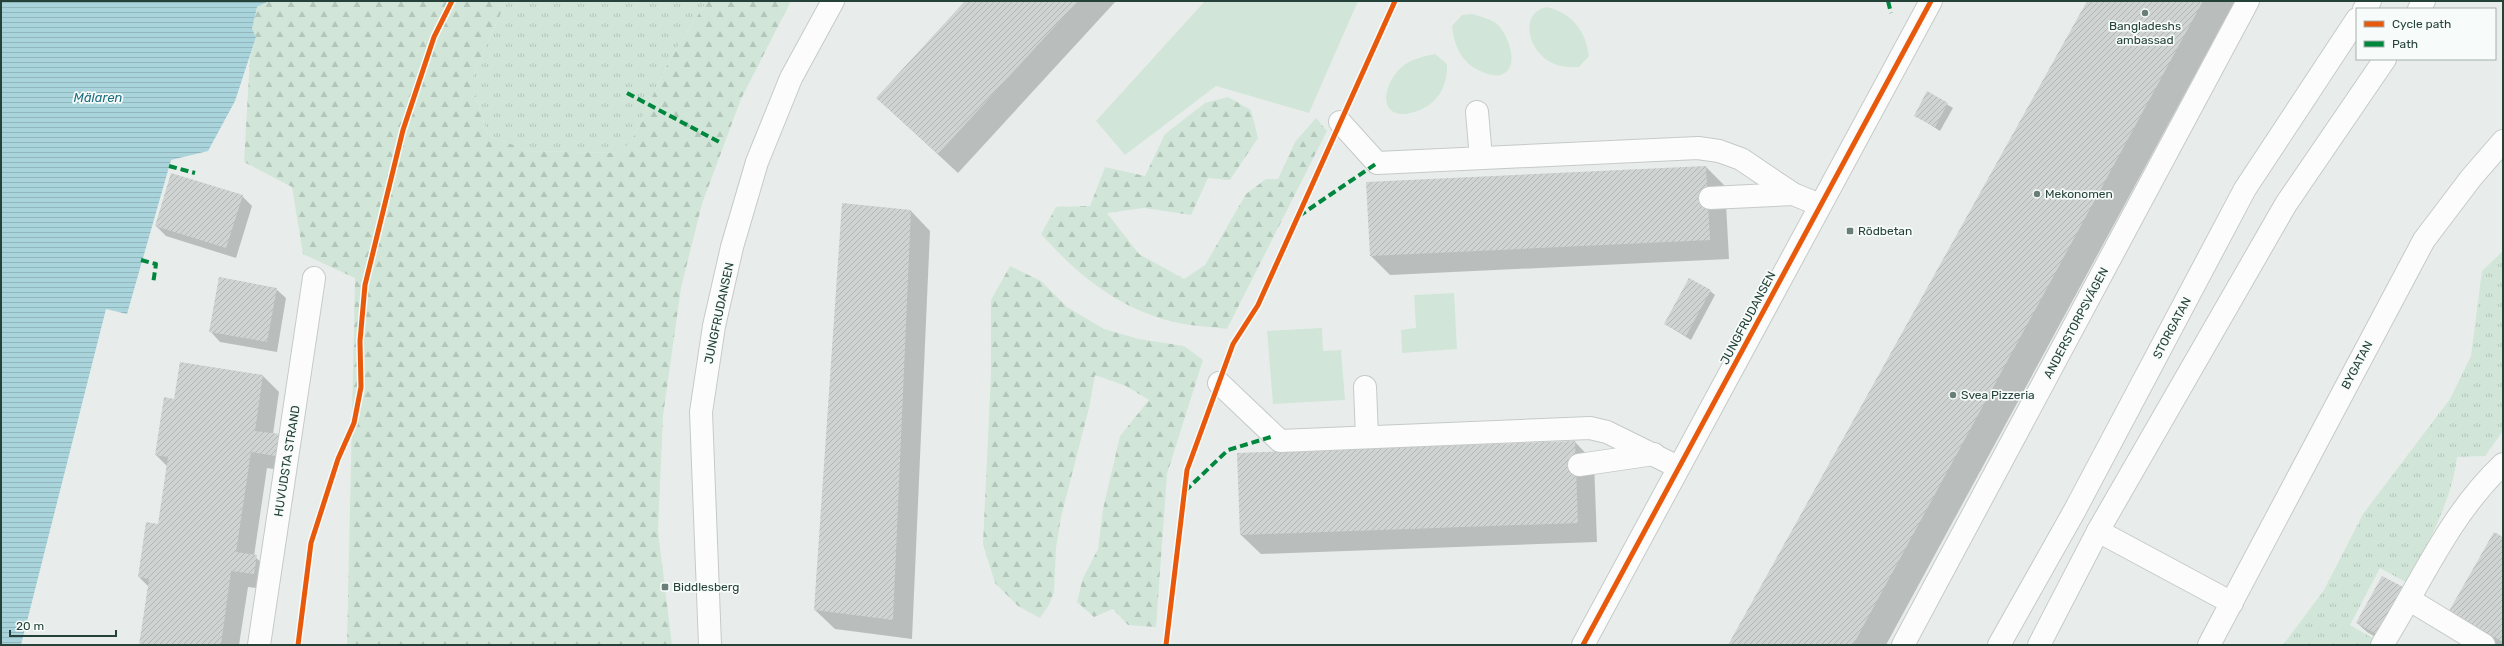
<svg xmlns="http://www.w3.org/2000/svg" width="2504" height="646" font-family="Rubik,sans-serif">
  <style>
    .grass { fill: url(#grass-tufts) }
    .forest { fill: url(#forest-firs) }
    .park { fill: #d1e6d8 }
    .water { fill: url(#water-rules) }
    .shadow { fill: #0003 }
    .building { fill: url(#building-hatch) }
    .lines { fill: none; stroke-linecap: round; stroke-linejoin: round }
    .minor-casing { stroke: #c5cac8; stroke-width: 24 }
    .minor { stroke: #fcfcfc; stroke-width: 22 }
    .quiet { stroke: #00873e; stroke-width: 4; stroke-dasharray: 8 4; stroke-linecap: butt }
    .cycleway-casing { stroke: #f7fbf9; stroke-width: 8 }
    .cycleway { stroke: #e8590c; stroke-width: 5 }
    .poi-dot { fill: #697e78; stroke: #f7fbf9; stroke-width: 1.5 }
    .labels { text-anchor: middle; stroke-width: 3.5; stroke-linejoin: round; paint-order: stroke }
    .poi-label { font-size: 12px; fill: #24423a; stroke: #f7fbf9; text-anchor: start }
    .street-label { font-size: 12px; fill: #24423a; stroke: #f7fbf9 }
    .water-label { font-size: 13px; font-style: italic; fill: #1c6f80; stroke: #f7fbf9 }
  </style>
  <defs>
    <pattern id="grass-tufts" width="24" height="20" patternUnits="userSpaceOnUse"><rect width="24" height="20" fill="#d1e6d8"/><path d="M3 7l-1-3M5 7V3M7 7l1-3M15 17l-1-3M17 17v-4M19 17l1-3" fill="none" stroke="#b3c6ba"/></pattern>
    <pattern id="forest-firs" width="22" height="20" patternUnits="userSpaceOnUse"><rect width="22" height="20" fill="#d1e6d8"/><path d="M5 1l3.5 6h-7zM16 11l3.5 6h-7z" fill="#b3c6ba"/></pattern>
    <pattern id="water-rules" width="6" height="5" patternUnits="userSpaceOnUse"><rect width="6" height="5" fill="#a9d4db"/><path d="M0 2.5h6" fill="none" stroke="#91b7bd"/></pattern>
    <pattern id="building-hatch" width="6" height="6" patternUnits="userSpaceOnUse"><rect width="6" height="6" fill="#cfd4d2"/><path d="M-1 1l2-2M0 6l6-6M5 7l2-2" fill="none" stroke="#b2b7b5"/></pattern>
  </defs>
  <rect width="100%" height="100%" fill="#e8edeb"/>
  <!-- grass -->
  <g class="grass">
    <path d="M506 1H707L669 61 632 140 621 153 528 151 488 135 471 80Z"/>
    <path d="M2503 251V431L2485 456 2457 457C2451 504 2428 542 2407 583L2380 568 2350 625 2374 639 2370 645H2283L2324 590 2363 514 2450 399 2471 356 2482 271Z"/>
  </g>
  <!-- forest -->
  <g class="forest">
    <path d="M269 1H506L471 80 488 135 528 151 620 153 632 140 669 61 707 1H791L741 99 702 204 681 288 663 416 658 531 672 645H347L355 278 303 254 292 187 244 162 250 57 256 37 252 30 257 7Z"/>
    <path d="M1228 97 1251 110 1258 138 1230 180 1208 178 1191 215 1144 208 1107 213 1139 254 1184 279 1205 265 1246 194 1266 179H1278L1295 142 1316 118 1327 131 1227 329C1207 326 1185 326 1166 320 1114 305 1076 273 1041 234L1056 207 1090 206 1105 167 1145 176 1165 134 1205 103Z"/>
    <path d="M1010 266 1041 281 1067 307 1104 329 1139 339 1184 346 1203 360 1167 474 1156 627 1128 625 1113 609 1094 617 1077 602 1083 578 1098 549 1103 509 1120 436 1149 400 1126 386 1095 375 1089 408 1061 517 1056 548 1054 592 1049 605 1040 618 1018 606 995 583 983 544 991 373V300Z"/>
  </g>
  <!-- park -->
  <g class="park">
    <path d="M1205 1H1358L1309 113 1216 86 1125 155 1096 121Z"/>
    <path d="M1547 7C1573 14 1585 30 1589 56L1579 67C1567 68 1554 66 1544 58 1527 44 1521 12 1547 7Z"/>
    <path d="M1473 14C1481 17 1492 19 1498 25 1508 35 1520 66 1503 74 1497 77 1491 75 1485 73 1464 66 1454 48 1452 26L1462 15Z"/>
    <path d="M1435 54 1447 64C1448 89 1435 108 1410 113 1404 115 1397 115 1392 111 1378 100 1392 74 1403 66 1411 59 1425 56 1435 54Z"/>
    <path d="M1454 293 1457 349 1402 353 1401 330 1416 328 1414 295Z"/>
    <path d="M1322 328 1323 351 1341 350 1345 400 1273 404 1267 331Z"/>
  </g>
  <!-- water -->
  <path class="water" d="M1 1H269L257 7 252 29 256 37 235 101 208 151 171 160 127 314 106 309 21 645H1Z"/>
  <!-- shadow -->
  <g class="shadow">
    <path d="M966 1H1116L958 173 877 98Z"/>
    <path d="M2088 1H2235L1886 645H1730Z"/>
    <path d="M1928 93 1953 108 1940 131 1915 115Z"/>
    <path d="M1706 167 1725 186 1729 259 1390 275 1371 256Z"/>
    <path d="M242 196 252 206 236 258 166 236 156 226Z"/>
    <path d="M843 204 911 211 930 231 912 639 835 629 815 610Z"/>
    <path d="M276 289 286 298 277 352 220 342 211 332Z"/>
    <path d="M1710 291 1715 295 1691 340 1665 324Z"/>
    <path d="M180 363 263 376 279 392 273 434 292 472 267 468 254 556 273 573 270 590 248 587 239 645H140L149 587 139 577 159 525 167 466 156 455 175 400Z"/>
    <path d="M1575 442 1594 462 1597 542 1261 554 1241 535Z"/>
    <path d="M2503 538V645H2495L2471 631 2450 610Z"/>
    <path d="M2382 577 2389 645 2367 632 2357 623Z"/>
  </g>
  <!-- building -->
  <g class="building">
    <path d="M965 1H1078L938 154 876 98Z"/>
    <path d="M2087 1H2203L1853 645H1728Z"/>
    <path d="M1927 91 1948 103 1935 127 1914 116Z"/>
    <path d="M1706 166 1710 240 1370 256 1366 182Z"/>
    <path d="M171 173 243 195 226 248 155 226Z"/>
    <path d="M842 203 911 210 893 620 814 610Z"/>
    <path d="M219 277 277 288 267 342 209 332Z"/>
    <path d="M1689 278 1711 290 1686 336 1664 324Z"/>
    <path d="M180 362 263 375 255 431 280 434 276 456 251 452 236 552 257 555 254 574 231 571 221 645H139L149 579 138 577 146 522 158 524 168 457 155 455 164 397 174 399Z"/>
    <path d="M1575 441 1578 523 1240 535 1237 453Z"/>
    <path d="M2494 532 2503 537V642L2449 611Z"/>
    <path d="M2382 576 2405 588 2379 635 2356 623Z"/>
  </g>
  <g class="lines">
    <!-- minor casing -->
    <g class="minor-casing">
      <g id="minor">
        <path d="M2364 9 2370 1"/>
        <path d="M2419 9 2424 1"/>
        <path d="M1477 112 1481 158"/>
        <path d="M1340 122 1377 163 1698 148 1719 151 1741 159 1793 194 1820 205"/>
        <path d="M1710 198 1793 194"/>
        <path d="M1219 383 1280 441 1590 428 1607 432 1678 467"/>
        <path d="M1365 387 1367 437"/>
        <path d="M1579 465 1654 454"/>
        <path d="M2098 531 2232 603"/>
        <path d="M2410 600 2484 645"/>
        <path d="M259 645 314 278"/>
        <path d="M710 645 701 412 714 326 732 247 757 162 791 78 833 1"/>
        <path d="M1583 645 1931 1"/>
        <path d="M1903 645 2248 1"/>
        <path d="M1999 645 2075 510 2245 189 2357 19"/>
        <path d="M2039 645 2098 531 2286 204 2385 59"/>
        <path d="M2209 645 2424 240 2471 178 2503 141"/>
        <path d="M2382 645C2421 583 2449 515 2503 464"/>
      </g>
    </g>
    <!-- minor -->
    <use href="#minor" class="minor"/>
    <!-- quiet -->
    <g class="quiet">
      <path d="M1888 1 1891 13"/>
      <path d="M627 93 721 143"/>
      <path d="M169 166 195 173"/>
      <path d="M1299 216 1377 163"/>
      <path d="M141 260 156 264 153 284"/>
      <path d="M1185 491 1228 450 1274 436"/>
    </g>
    <!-- cycleway casing -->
    <g class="cycleway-casing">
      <g id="cycleway">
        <path d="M298 645 311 543 338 459 354 423 361 387 360 341 365 285 403 130 434 37 452 1"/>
        <path d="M1166 645 1187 470 1233 344 1258 305 1395 1"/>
        <path d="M1583 645 1931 1"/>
      </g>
    </g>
    <!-- cycleway -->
    <use href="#cycleway" class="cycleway"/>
  </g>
  <!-- markers -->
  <g class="poi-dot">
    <circle cx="2145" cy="13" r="4"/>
    <circle cx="2037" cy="194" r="4"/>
    <rect x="1846" y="227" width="8" height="8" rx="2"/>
    <circle cx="1953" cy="395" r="4"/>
    <rect x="661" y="583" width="8" height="8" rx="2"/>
  </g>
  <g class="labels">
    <!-- poi labels -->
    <g class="poi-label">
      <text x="2145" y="30" text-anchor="middle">Bangladeshs<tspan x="2145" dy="14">ambassad</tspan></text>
      <text x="2045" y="198">Mekonomen</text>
      <text x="1858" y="235">Rödbetan</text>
      <text x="1961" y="399">Svea Pizzeria</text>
      <text x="673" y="591">Biddlesberg</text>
    </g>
    <!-- street labels -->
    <g class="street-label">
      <text transform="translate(719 313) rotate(-78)" y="4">JUNGFRUDANSEN</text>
      <text transform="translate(1748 318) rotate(-62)" y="4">JUNGFRUDANSEN</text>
      <text transform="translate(2076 323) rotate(-62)" y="4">ANDERSTORPSVÄGEN</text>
      <text transform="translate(2172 328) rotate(-62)" y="4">STORGATAN</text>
      <text transform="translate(2357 365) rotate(-62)" y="4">BYGATAN</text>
      <text transform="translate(287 461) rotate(-81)" y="4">HUVUDSTA STRAND</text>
    </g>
    <!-- water labels -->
    <g class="water-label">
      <text x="98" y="102">Mälaren</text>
    </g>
  </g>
  <!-- border -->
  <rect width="2504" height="646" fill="none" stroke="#24423a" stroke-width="4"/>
  <!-- legend -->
  <rect x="2356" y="8" width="140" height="52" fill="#f7fbf9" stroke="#a3b1ad"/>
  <rect x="2364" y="21" width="20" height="6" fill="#e8590c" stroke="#a3b1ad"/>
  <text x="2392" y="28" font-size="12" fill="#24423a">Cycle path</text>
  <rect x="2364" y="41" width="20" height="6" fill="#00873e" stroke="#a3b1ad"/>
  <text x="2392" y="48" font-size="12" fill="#24423a">Path</text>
  <!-- scale -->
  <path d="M10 630v6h106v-6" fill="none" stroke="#24423a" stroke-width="2"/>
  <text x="16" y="630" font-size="12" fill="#24423a" stroke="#f7fbf9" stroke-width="3" paint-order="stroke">20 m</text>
</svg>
